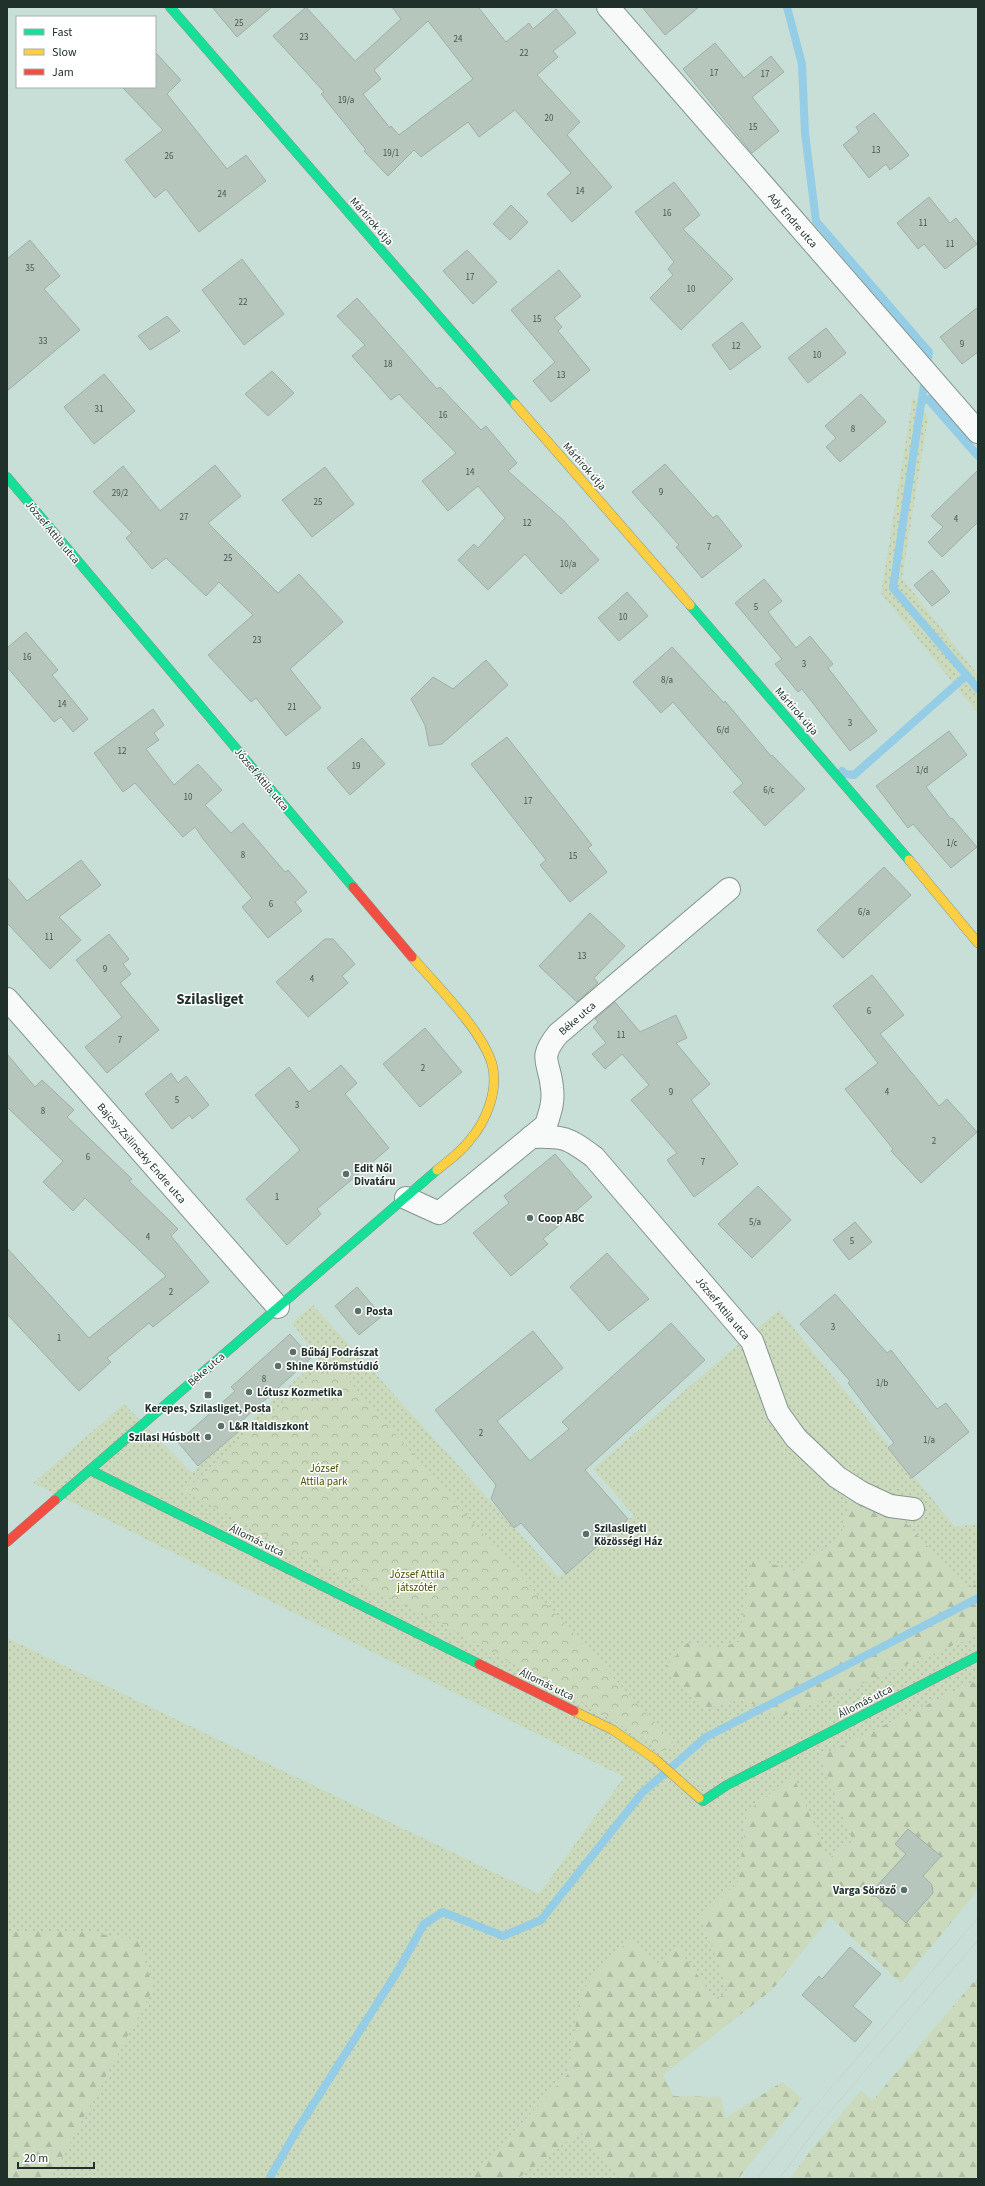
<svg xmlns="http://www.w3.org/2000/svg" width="985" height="2186" font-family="'Source Sans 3',sans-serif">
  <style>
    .grass { fill: url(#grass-dots) }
    .forest { fill: url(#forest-firs) }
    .park { fill: url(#park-crowns) }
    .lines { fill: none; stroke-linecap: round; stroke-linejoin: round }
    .stream { stroke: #94cde5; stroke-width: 8 }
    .building { fill: #b6c6bd; stroke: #a0afa7; fill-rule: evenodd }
    .street-casing { stroke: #83958f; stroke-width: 24 }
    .fast-casing { stroke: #83958f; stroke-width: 10 }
    .slow-casing { stroke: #83958f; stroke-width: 10 }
    .jam-casing { stroke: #83958f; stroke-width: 10 }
    .street { stroke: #f7faf9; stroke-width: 22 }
    .fast { stroke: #16e098; stroke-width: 9 }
    .slow { stroke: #ffcf43; stroke-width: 9 }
    .jam { stroke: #f24e42; stroke-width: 9 }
    .tram { stroke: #cbd2d0; stroke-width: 1 }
    .poi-dot { fill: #5b6e68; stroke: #fff; stroke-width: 1.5 }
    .labels { text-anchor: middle; stroke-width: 3; stroke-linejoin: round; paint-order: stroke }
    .number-label { font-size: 9px; fill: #465650 }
    .street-label { font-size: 11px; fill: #20312c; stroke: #fff }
    .poi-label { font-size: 11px; font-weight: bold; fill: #20312c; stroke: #fff; text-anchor: start }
    .park-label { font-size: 11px; fill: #475000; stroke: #fff }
    .district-label { font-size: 15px; font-weight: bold; fill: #20312c; stroke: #fff }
  </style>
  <defs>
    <pattern id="grass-dots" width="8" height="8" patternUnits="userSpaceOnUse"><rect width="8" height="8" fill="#cbdabc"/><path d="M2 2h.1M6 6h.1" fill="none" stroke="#aebca2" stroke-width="1.8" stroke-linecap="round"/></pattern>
    <pattern id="forest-firs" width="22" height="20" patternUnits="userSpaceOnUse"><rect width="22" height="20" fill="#cbdabc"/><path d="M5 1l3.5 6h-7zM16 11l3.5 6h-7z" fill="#aebca2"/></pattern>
    <pattern id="park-crowns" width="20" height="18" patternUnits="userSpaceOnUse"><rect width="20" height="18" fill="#cbdabc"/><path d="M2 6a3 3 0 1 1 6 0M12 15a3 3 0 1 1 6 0" fill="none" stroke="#aebca2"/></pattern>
  </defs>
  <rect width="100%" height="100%" fill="#c8dfd8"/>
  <!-- grass -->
  <g class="grass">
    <path d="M913 397 928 417 902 578 978 675V714L881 593Z"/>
    <path d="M313 1305 559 1577 634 1515 593 1469 779 1310 955 1527 978 1524V1581L968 1591 896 1512 850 1502 841 1536 795 1571 753 1559 739 1642 713 1649 687 1643 665 1668 703 1709 743 1699 779 1718 978 1635V1680L820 1756 853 1841 827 1859 747 1812 738 1882 701 1918 728 1989 716 2001 677 1947 658 1967 629 1940 574 2037 568 2074 469 2179H50L153 1989 20 1931 7 1934V1638L539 1894 624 1777 33 1483 124 1404 192 1473 319 1359 292 1323Z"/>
    <path d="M580 2131 620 2179H517Z"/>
  </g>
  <!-- forest -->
  <g class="forest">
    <path d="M849 1502 896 1512 968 1591 978 1581V1635L779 1718 743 1699 703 1709 665 1668 687 1643 713 1649 739 1642 753 1558 795 1571 841 1536Z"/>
    <path d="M978 1680V1890L901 1983 830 1917 772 1990 663 2075 674 2096 721 2097 725 2118 782 2082 802 2099 738 2179H620L580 2131 517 2179H469L568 2074 581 1991 629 1940 658 1967 677 1946 716 2001 728 1989 701 1918 738 1882 747 1812 793 1775 828 1859 853 1841 820 1756Z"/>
    <path d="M20 1931H80L139 1940 153 1989 50 2179H7V1934Z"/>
    <path d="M978 1977V2179H790L811 2150 861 2090 873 2100Z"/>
  </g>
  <!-- park -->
  <path class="park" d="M331 1360 486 1538 675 1745 663 1751 593 1708 424 1614 343 1576 184 1491Z"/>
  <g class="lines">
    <!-- stream -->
    <g class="stream">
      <path d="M787 7 802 64 805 133 816 221 929 352 893 588 978 689"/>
      <path d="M922 401 928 399 978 456"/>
      <path d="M842 771 845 774 854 775 967 675"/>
      <path d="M269 2179 297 2130 399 1969 424 1924 443 1912 503 1936 541 1920 642 1793 706 1737 978 1598"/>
    </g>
  </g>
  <!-- building -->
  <g class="building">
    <path d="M212 7H272L237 37Z"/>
    <path d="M306 7 355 61 401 19 392 7H478L506 42 529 23 533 29 556 9 576 33 553 51 558 57 537 75 580 122 567 135 612 187 572 222 547 194 571 173 515 110 479 137 468 122 421 157 414 150 388 176 364 151 366 150 321 94 324 92 273 36ZM428 21 473 79 399 135 391 126 390 128 363 94 381 79 374 70Z"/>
    <path d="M642 7H699L665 35Z"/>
    <path d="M715 43 744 78 771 56 784 72 752 97 779 131 752 153 683 69Z"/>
    <path d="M155 52 181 80 167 94 227 169 246 155 266 181 199 232 166 189 155 198 125 160 163 130 122 87H155Z"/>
    <path d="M874 113 909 155 890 170 886 164 869 178 843 145 859 132 856 127Z"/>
    <path d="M674 182 700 215 683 229 733 279 681 330 650 298 673 275 668 269 674 262 635 212Z"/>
    <path d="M929 197 950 223 956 218 977 244 945 269 924 244 918 249 897 223Z"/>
    <path d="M511 205 528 222 510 240 493 224Z"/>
    <path d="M30 240 60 276 44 289 80 330 7 391V259Z"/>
    <path d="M467 250 497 282 473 304 443 271Z"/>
    <path d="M242 259 284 314 244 345 202 290Z"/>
    <path d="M559 270 581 296 554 318 562 327 558 331 590 370 551 402 533 381 555 362 511 310Z"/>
    <path d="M357 298 437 389 440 387 481 430 486 426 517 463 508 471 563 520 599 560 561 594 525 554 488 590 458 560 474 544 478 548 505 518 478 486 448 511 422 481 456 453 399 394 391 400 352 356 365 345 337 316Z"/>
    <path d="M978 307V352L962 364 940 337Z"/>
    <path d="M167 316 180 331 150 350 138 336Z"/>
    <path d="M742 322 761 347 730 370 712 345Z"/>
    <path d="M826 328 846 353 808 383 788 358Z"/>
    <path d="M272 371 294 393 268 416 245 394Z"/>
    <path d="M104 374 135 411 94 444 64 407Z"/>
    <path d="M861 394 886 422 840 462 826 447 836 438 825 426Z"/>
    <path d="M665 464 713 518 717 515 742 546 702 578 676 547 679 545 632 492Z"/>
    <path d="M215 465 241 496 208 523 278 593 299 574 343 622 290 669 321 708 286 736 256 698 251 702 208 655 253 615 219 582 206 596 166 558 152 569 126 538 132 533 93 492 123 466 160 511Z"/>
    <path d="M325 467 354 504 312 537 282 500Z"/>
    <path d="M978 470V522L942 557 928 542 943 527 931 516Z"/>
    <path d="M932 570 950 592 932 606 914 585Z"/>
    <path d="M764 579 782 601 768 612 796 648 810 636 833 664 828 668 877 731 850 751 802 689 798 692 775 664 782 659 735 603Z"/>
    <path d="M627 592 648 616 619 641 598 618Z"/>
    <path d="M26 632 58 670 52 675 88 719 73 732 61 717 54 722 7 667V648Z"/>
    <path d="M672 647 724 703 725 701 771 756 772 755 805 789 765 826 733 792 743 783 673 702 661 713 633 682Z"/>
    <path d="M486 660 508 685 442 744 429 746 425 725 411 699 433 677 453 689Z"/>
    <path d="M153 709 164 725 154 733 159 740 146 749 174 785 198 764 222 790 205 805 231 833 243 823 285 872 288 870 307 892 295 902 302 911 268 938 242 907 252 898 203 839 195 827 183 837 135 783 123 792 94 753Z"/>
    <path d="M949 731 967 755 926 787 951 819 952 818 977 847 951 868 913 824 908 828 876 786Z"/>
    <path d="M507 737 592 845 588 848 607 872 570 902 540 865 546 860 471 764Z"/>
    <path d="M362 738 385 764 350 795 327 768Z"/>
    <path d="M81 860 101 885 59 917 81 940 50 969 7 923V877L27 901Z"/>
    <path d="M884 867 911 895 843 958 817 930Z"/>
    <path d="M590 913 625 946 594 978 598 983 577 1002 539 966Z"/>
    <path d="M109 934 129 959 123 964 131 974 120 983 159 1030 107 1073 85 1047 122 1017 76 960Z"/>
    <path d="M325 939H333L355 964 342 976 348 983 308 1017 276 982Z"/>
    <path d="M872 975 904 1015 880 1034 939 1106 947 1099 977 1132 921 1183 891 1151 893 1149 845 1089 878 1063 833 1006Z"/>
    <path d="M615 1002 640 1032 676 1015 687 1038 676 1043 710 1084 691 1100 738 1164 694 1197 667 1160 677 1153 631 1100 649 1085 622 1054 605 1069 592 1054 606 1043 593 1027 598 1022 595 1019Z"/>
    <path d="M425 1028 462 1072 420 1107 383 1064Z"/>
    <path d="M7 1054 35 1087 42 1080 74 1110 67 1117 132 1179 129 1181 178 1229 171 1236 209 1282 153 1327 149 1323 107 1358 111 1362 79 1391 7 1314V1248L89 1338 166 1276 85 1198 73 1211 43 1182 63 1161 7 1107Z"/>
    <path d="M341 1065 357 1083 345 1094 389 1148 317 1209 321 1214 287 1245 246 1199 300 1150 255 1095 289 1067 309 1092Z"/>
    <path d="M171 1073 178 1083 186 1076 209 1105 192 1119 190 1115 172 1129 145 1094Z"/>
    <path d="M555 1154 592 1197 543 1239 548 1244 511 1276 473 1233 509 1203 504 1196Z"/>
    <path d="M758 1186 791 1220 752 1258 718 1224Z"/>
    <path d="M855 1222 872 1242 849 1260 833 1240Z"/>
    <path d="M607 1253 649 1299 609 1331 570 1287Z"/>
    <path d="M357 1287 382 1316 359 1335 335 1306Z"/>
    <path d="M835 1294 887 1353 891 1350 937 1409 946 1403 969 1432 912 1478 888 1448 894 1443 848 1383 850 1381 800 1324Z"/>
    <path d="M671 1323 705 1360 585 1470 628 1519 566 1574 521 1523 514 1528 491 1499 496 1485 435 1410 533 1331 563 1368 497 1421 530 1461 569 1429 562 1422Z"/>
    <path d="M290 1334 311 1358 234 1428 238 1432 198 1466 178 1442 235 1391 231 1387Z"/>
    <path d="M908 1829 941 1856 923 1876 932 1885 933 1893 906 1923 876 1896V1887L906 1854 895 1844Z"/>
    <path d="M850 1947 881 1974 853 2006 872 2022 855 2042 802 1995 819 1976 822 1979Z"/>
  </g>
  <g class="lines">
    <!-- street casing -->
    <g class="street-casing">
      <g id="street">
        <path d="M608 7 978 432"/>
        <path d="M7 999 278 1307"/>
        <path d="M531 1137C564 1136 567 1137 594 1157L752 1341 778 1413 796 1438 837 1477 862 1493 890 1506 913 1509"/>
        <path d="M406 1198 439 1213 546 1125C550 1112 554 1102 552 1088 550 1061 537 1060 558 1034L729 889"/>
      </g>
    </g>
    <!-- fast casing -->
    <g class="fast-casing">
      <g id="fast">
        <path d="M170 7 515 404"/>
        <path d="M7 477 353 887"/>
        <path d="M690 605 909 860"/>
        <path d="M90 1470 479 1664"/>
        <path d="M55 1500 437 1170"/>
        <path d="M699 1798 703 1801 727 1785 978 1656"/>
      </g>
    </g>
    <!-- slow casing -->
    <g class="slow-casing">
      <g id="slow">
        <path d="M515 404 690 605"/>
        <path d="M909 860 978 943"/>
        <path d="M412 957C436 985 482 1030 492 1064 499 1090 486 1122 469 1141 461 1152 448 1161 437 1170"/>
        <path d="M574 1711 613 1730 655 1759 699 1798"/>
      </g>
    </g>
    <!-- jam casing -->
    <g class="jam-casing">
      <g id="jam">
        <path d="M353 887 412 957"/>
        <path d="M7 1542 55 1500"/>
        <path d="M479 1664 574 1711"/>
      </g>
    </g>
    <!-- street -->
    <use href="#street" class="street"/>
    <!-- fast -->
    <use href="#fast" class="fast"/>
    <!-- slow -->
    <use href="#slow" class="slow"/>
    <!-- jam -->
    <use href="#jam" class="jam"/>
    <!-- tram -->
    <g class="tram">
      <path d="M757 2179 812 2110 978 1918"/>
      <path d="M779 2179 821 2122 978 1940"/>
    </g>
  </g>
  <!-- markers -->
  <g class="poi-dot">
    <circle cx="346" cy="1174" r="4"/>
    <circle cx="530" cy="1218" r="4"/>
    <circle cx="358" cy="1311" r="4"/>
    <circle cx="293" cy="1352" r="4"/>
    <circle cx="278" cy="1366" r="4"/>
    <circle cx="249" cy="1392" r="4"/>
    <rect x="204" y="1391" width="8" height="8" rx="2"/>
    <circle cx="221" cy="1426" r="4"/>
    <circle cx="208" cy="1437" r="4"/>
    <circle cx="586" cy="1534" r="4"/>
    <circle cx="904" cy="1890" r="4"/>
  </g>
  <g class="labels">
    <!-- number labels -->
    <g class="number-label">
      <text x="239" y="26">25</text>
      <text x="304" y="40">23</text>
      <text x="458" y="42">24</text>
      <text x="524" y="56">22</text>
      <text x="714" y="76">17</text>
      <text x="765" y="77">17</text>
      <text x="346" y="103">19/a</text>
      <text x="549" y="121">20</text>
      <text x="753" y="130">15</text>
      <text x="876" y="153">13</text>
      <text x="391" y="156">19/1</text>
      <text x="169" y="159">26</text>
      <text x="580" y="194">14</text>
      <text x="222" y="197">24</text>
      <text x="667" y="216">16</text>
      <text x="923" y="226">11</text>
      <text x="950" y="247">11</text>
      <text x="30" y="271">35</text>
      <text x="470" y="280">17</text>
      <text x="691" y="292">10</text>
      <text x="243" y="305">22</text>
      <text x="537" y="322">15</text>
      <text x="43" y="344">33</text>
      <text x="962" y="347">9</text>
      <text x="736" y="349">12</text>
      <text x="817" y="358">10</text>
      <text x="388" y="367">18</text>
      <text x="561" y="378">13</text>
      <text x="99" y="412">31</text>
      <text x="443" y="418">16</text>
      <text x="853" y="432">8</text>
      <text x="470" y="475">14</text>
      <text x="661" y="495">9</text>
      <text x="120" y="496">29/2</text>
      <text x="318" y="505">25</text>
      <text x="184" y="520">27</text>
      <text x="956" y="522">4</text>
      <text x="527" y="526">12</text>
      <text x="709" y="550">7</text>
      <text x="228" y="561">25</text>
      <text x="568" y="567">10/a</text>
      <text x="756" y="610">5</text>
      <text x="623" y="620">10</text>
      <text x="257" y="643">23</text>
      <text x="27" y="660">16</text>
      <text x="804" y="667">3</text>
      <text x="667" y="683">8/a</text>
      <text x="62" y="707">14</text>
      <text x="292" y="710">21</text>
      <text x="850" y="726">3</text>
      <text x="723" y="733">6/d</text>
      <text x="122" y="754">12</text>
      <text x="356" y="769">19</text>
      <text x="922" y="773">1/d</text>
      <text x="769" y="793">6/c</text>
      <text x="188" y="800">10</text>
      <text x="528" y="804">17</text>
      <text x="952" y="846">1/c</text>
      <text x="243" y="858">8</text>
      <text x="573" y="859">15</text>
      <text x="271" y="907">6</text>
      <text x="864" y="915">6/a</text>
      <text x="49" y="940">11</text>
      <text x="582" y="959">13</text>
      <text x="105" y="972">9</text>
      <text x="312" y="982">4</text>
      <text x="869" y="1014">6</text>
      <text x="621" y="1038">11</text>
      <text x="120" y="1043">7</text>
      <text x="423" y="1071">2</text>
      <text x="671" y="1095">9</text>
      <text x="887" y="1095">4</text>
      <text x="177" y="1103">5</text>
      <text x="297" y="1108">3</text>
      <text x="43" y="1114">8</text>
      <text x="934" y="1144">2</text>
      <text x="88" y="1160">6</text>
      <text x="703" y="1165">7</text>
      <text x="277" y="1200">1</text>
      <text x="755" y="1225">5/a</text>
      <text x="148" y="1240">4</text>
      <text x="852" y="1244">5</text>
      <text x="171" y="1295">2</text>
      <text x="833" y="1330">3</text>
      <text x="59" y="1341">1</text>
      <text x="264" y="1382">8</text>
      <text x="882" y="1386">1/b</text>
      <text x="481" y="1436">2</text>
      <text x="929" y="1443">1/a</text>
    </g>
    <!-- street labels -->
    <g class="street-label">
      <text transform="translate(793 220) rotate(49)" y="4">Ady Endre utca</text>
      <text transform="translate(372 221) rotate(49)" y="4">Mártírok útja</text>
      <text transform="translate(585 466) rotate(49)" y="4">Mártírok útja</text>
      <text transform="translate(53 532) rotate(50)" y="4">József Attila utca</text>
      <text transform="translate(797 711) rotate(49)" y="4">Mártírok útja</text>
      <text transform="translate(262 779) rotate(50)" y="4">József Attila utca</text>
      <text transform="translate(577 1018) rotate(-41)" y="4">Béke utca</text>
      <text transform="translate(142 1153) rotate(49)" y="4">Bajcsy-Zsilinszky Endre utca</text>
      <text transform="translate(723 1308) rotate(50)" y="4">József Attila utca</text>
      <text transform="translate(206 1369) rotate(-41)" y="4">Béke utca</text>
      <text transform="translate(257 1540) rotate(26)" y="4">Állomás utca</text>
      <text transform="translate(547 1684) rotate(26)" y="4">Állomás utca</text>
      <text transform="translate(865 1701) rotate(-27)" y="4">Állomás utca</text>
    </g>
    <!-- poi labels -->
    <g class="poi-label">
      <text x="354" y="1172">Edit Női<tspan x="354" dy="13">Divatáru</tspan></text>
      <text x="538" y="1222">Coop ABC</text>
      <text x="366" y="1315">Posta</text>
      <text x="301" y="1356">Bűbáj Fodrászat</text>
      <text x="286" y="1370">Shine Körömstúdió</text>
      <text x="257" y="1396">Lótusz Kozmetika</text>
      <text x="208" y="1412" text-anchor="middle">Kerepes, Szilasliget, Posta</text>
      <text x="229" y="1430">L&amp;R Italdiszkont</text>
      <text x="200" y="1441" text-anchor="end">Szilasi Húsbolt</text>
      <text x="594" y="1532">Szilasligeti<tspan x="594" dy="13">Közösségi Ház</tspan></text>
      <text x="896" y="1894" text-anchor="end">Varga Söröző</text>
    </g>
    <!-- park labels -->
    <g class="park-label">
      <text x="324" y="1472">József<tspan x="324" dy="13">Attila park</tspan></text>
      <text x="417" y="1578">József Attila<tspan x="417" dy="13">játszótér</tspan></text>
    </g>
    <!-- district labels -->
    <g class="district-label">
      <text x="210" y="1004">Szilasliget</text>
    </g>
  </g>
  <!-- border -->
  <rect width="985" height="2186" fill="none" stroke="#20312c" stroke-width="16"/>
  <!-- legend -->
  <rect x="16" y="16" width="140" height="72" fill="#ffffff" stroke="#a6adab"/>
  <rect x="24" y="29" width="20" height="6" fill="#16e098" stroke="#a6adab"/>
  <text x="52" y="36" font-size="12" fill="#20312c">Fast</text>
  <rect x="24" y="49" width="20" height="6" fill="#ffcf43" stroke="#a6adab"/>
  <text x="52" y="56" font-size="12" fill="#20312c">Slow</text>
  <rect x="24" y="69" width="20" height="6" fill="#f24e42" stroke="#a6adab"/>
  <text x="52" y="76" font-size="12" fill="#20312c">Jam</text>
  <!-- scale -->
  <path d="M18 2162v6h76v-6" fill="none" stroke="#20312c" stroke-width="2"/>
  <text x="24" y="2162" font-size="12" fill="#20312c" stroke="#ffffff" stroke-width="3" paint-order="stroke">20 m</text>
</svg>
